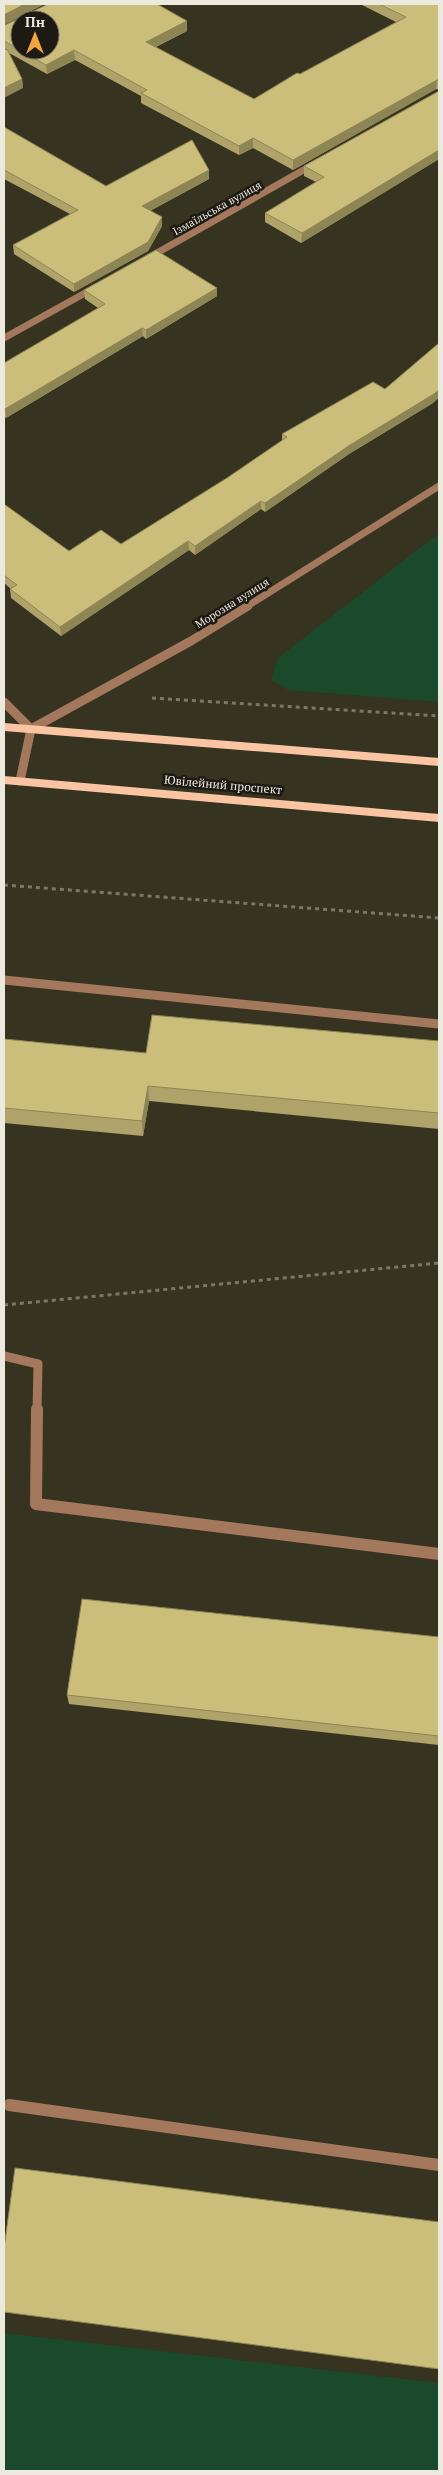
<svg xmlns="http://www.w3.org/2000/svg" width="443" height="2475" font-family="'PT Serif',serif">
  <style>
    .green { fill: #1b492c }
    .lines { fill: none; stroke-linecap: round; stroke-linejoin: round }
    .path { stroke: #797766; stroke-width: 3; stroke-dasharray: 4 4; stroke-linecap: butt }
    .service-far1 { stroke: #a3785c; stroke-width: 9 }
    .service { stroke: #a3785c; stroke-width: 12 }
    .minor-far1 { stroke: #a3785c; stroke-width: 7 }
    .minor { stroke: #a3785c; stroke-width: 9 }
    .primary { fill: #fbc5a4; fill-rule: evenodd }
    .wall { fill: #afa369 }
    .shaded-wall { fill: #8e8555 }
    .building { fill: #cbbe7a; stroke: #8e8555 }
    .labels { text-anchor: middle; stroke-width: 5; stroke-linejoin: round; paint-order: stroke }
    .far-street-label { font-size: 11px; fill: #eceade; stroke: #1c1a12 }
    .street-label { font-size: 12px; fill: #eceade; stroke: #1c1a12 }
  </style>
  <rect width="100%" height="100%" fill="#363320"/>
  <!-- green -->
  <g class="green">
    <path d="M439 533V702L288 690 271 680 278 658Z"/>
    <path d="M4 2333 439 2383V2471H4Z"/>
  </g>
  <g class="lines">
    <!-- path -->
    <g class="path">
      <path d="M152 698 439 716"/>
      <path d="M4 885 439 918"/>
      <path d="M4 1305 439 1263"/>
    </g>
    <!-- service-far1 -->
    <g class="service-far1">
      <path d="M20 781 31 729"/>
      <path d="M4 980 439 1024"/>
      <path d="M4 1356 38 1364 37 1410"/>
    </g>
    <!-- service -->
    <g class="service">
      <path d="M37 1409 36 1504 439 1554"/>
      <path d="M9 2105 439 2165"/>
    </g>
    <!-- minor-far1 -->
    <g class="minor-far1">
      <path d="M148 258 316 163"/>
      <path d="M4 338 96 287"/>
      <path d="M246 607 439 486"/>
    </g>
    <!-- minor -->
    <path class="minor" d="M4 702 31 729 191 641 248 606"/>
    <!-- primary -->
    <g class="primary">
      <path d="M4 723 439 758V766L4 731Z"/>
      <path d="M4 776 439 814V822L4 784Z"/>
    </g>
  </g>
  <!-- wall -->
  <g class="wall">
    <path d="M360 4H439V90L436 89 293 170 253 148 239 155 141 103V96L75 60 47 74 9 53 22 79 23 88 4 50V25L187 31 156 47 254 99 396 22Z"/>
    <path d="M439 91V159L301 243 265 222V213L316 182 304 176V166Z"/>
    <path d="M4 127 106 186 209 170V179L150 211 162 217V226L148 251 74 292 14 254 13 245 70 214 4 179Z"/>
    <path d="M217 288V296L146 339 143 336 6 418 4 416V363L98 308 85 299 84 290Z"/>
    <path d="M385 389 433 403 349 454 265 512 261 509 195 555 189 550 61 636 11 598 10 589H11L4 583V504L69 551 121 544 227 478 282 441V434Z"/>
    <path d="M4 1039 146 1053 439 1041V1129L149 1101 143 1136 4 1123Z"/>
    <path d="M439 1637V1745L69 1704 67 1695Z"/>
  </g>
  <!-- shaded-wall -->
  <g class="shaded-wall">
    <path d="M25 4H45L4 25V15Z"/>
    <path d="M187 21V31L147 51 146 42Z"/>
    <path d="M74 50 75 60 47 74 46 65Z"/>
    <path d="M22 79 23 88 4 98V88Z"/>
    <path d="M437 80 436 89 293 170V160Z"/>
    <path d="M253 138V148L239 155V146Z"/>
    <path d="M439 150V159L301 243 302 233Z"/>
    <path d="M209 170V179L142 215V206Z"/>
    <path d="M162 217V226L148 251 74 292V284Z"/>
    <path d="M217 288V296L146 339V330Z"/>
    <path d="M142 328 143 336 6 418 5 409Z"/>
    <path d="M439 390V398L433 403 349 454 265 512V503L350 445Z"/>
    <path d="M261 501V509L195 555V546Z"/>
    <path d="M188 541 189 550 61 636 60 627Z"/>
    <path d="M148 1086 149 1101 143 1136 142 1121Z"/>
  </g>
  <!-- building -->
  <g class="building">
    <path d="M4 4H25L4 15Z"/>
    <path d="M48 4H157L187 21 146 42 254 99 297 73 300 74 406 17 379 4H439V80H437L293 160 253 138 239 146 141 93 147 90 74 50 46 65 20 50H50V20H20V50L4 41V25H5Z"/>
    <path d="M7 49 22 79 4 88V50Z"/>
    <path d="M439 91V150L302 233 265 213 324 177 304 166Z"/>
    <path d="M4 127 106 186 192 140 209 170 142 206 162 217 148 242 74 284 13 245 78 210 4 170Z"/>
    <path d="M156 250 217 288 146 330 142 328 5 409 4 408V363L105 304 84 290Z"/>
    <path d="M439 343V390L434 394 350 445 265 503 261 501 195 546 188 541 60 627 10 589 17 585 4 575V504L69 551 101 530 121 544 227 478 287 437 282 434 373 382 385 389Z"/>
    <path d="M152 1015 439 1041V1113L148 1086 142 1121 4 1108V1039L146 1053Z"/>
    <path d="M82 1599 439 1637V1736L67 1695Z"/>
    <path d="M15 2168 439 2222V2369L4 2312V2248Z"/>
  </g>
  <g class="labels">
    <!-- far-street labels -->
    <g class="far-street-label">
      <text transform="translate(217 208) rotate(-29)" y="4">Ізмаїльська вулиця</text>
      <text transform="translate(232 603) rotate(-32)" y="4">Морозна вулиця</text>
    </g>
    <!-- street labels -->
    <g class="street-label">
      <text transform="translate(223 785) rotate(5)" y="4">Ювілейний проспект</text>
    </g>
  </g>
  <!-- border -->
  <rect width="443" height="2475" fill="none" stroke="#eceade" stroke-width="10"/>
  <!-- north arrow -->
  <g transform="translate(35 35)"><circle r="24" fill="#1c1a12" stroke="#6f6d64"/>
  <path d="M0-4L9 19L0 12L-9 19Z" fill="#f2a541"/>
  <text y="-8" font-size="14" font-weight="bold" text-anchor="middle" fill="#eceade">Пн</text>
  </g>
</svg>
